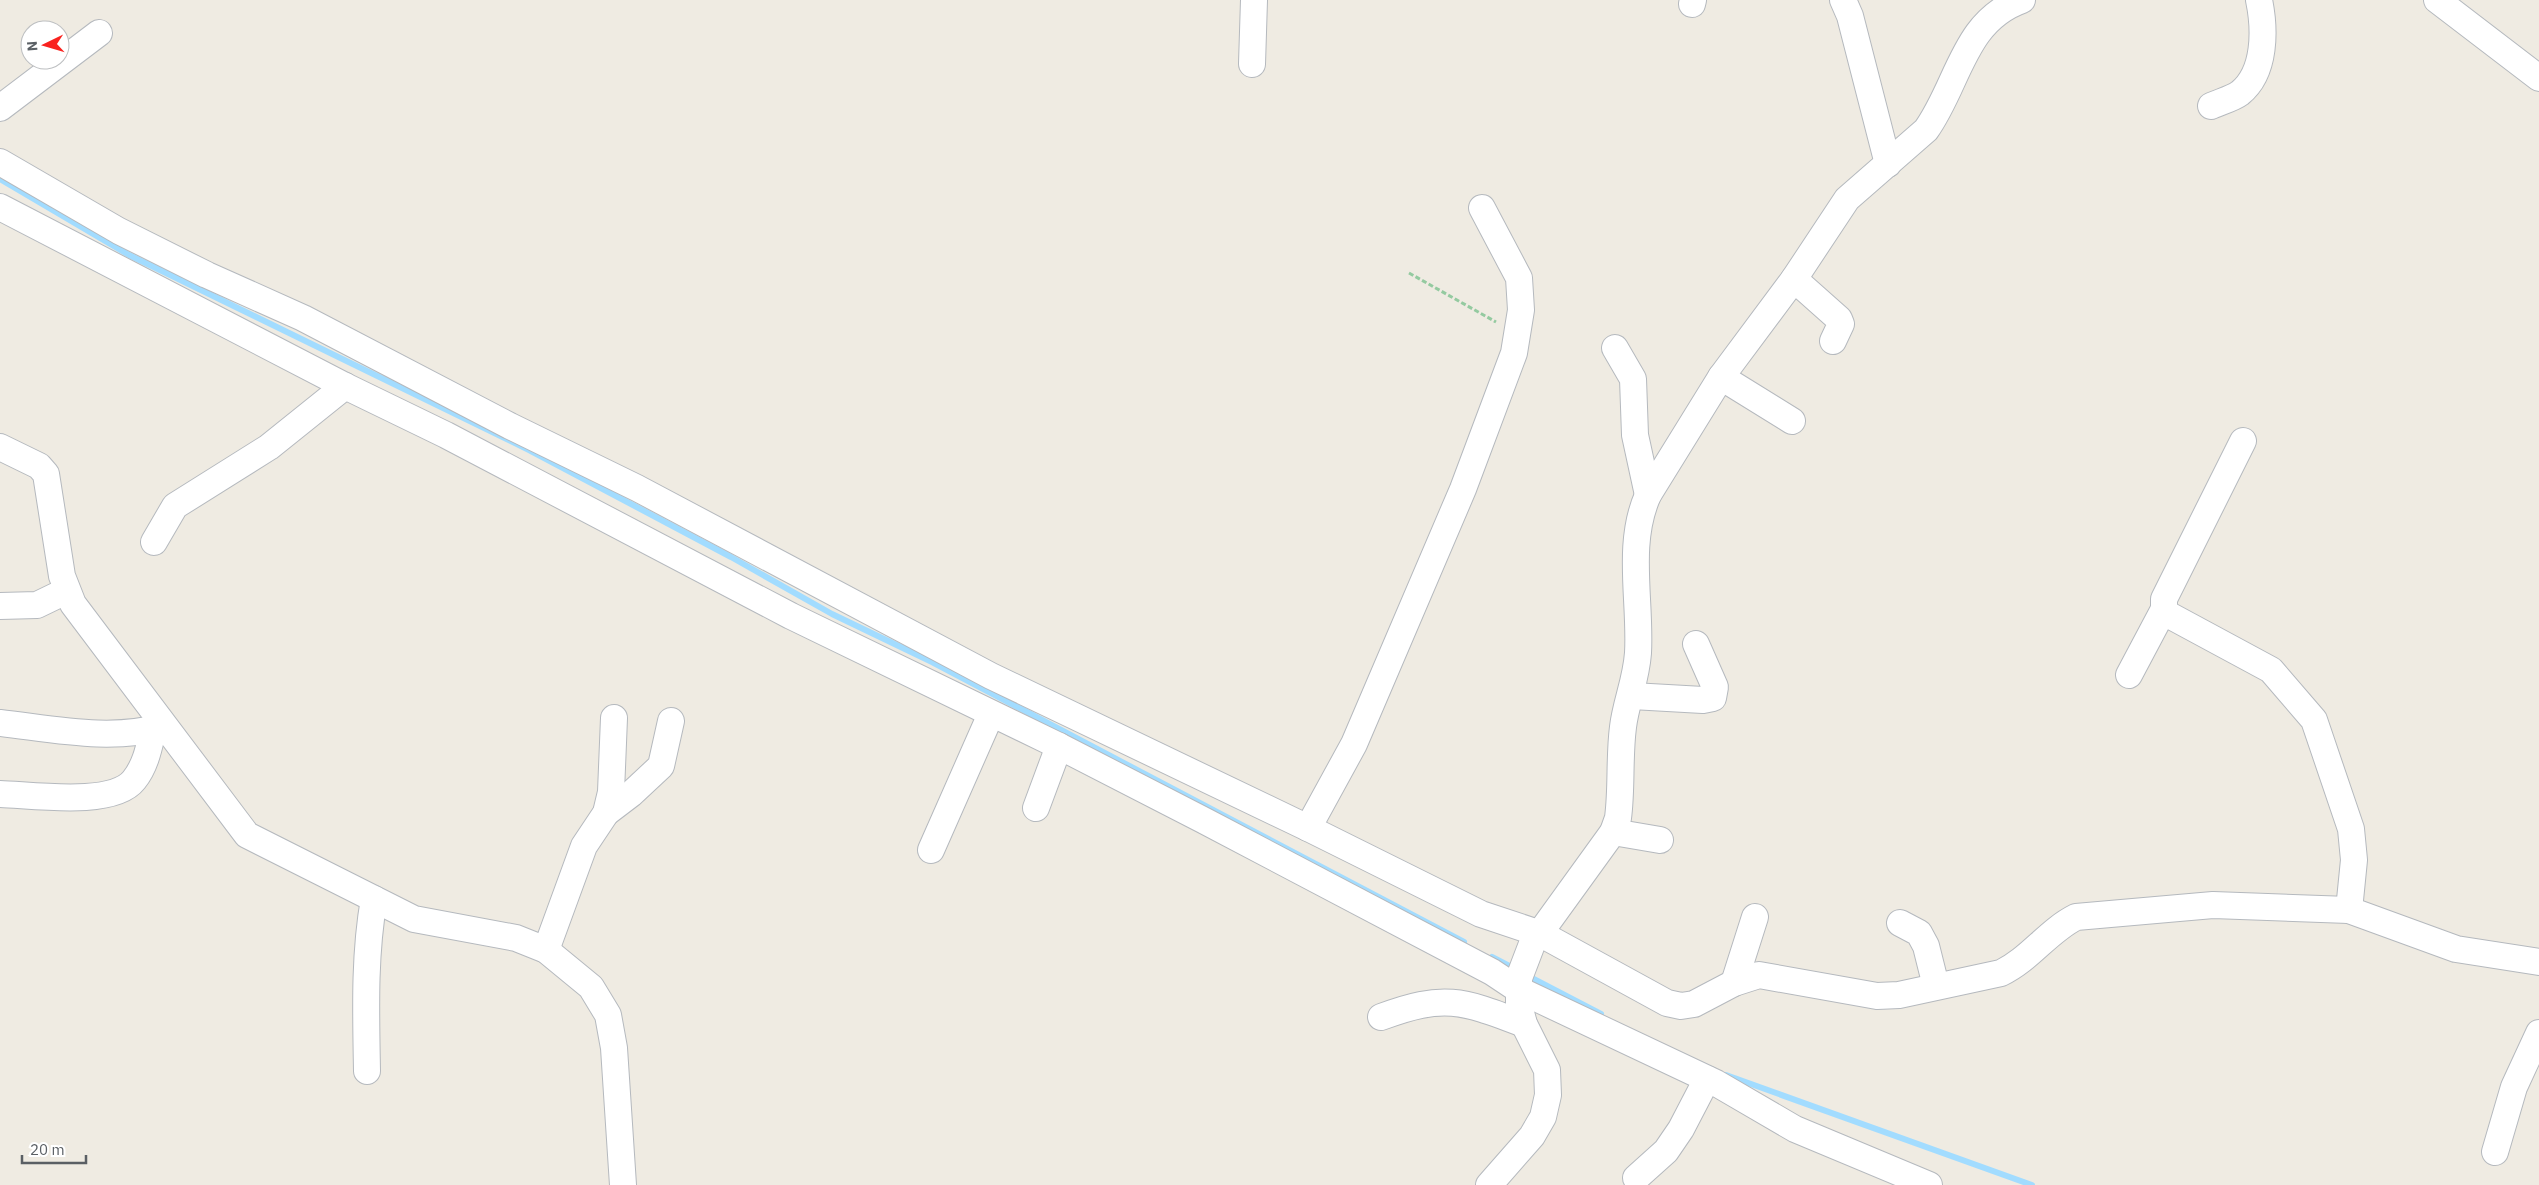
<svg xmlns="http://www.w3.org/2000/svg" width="2539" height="1185" font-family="'IBM Plex Sans',sans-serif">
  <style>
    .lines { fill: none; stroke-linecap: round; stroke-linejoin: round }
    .stream { stroke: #a2dcff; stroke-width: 6 }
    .minor-casing { stroke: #b5b9be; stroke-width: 28 }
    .path { stroke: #94caa0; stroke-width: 3; stroke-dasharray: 5 2.5; stroke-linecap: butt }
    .minor { stroke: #fff; stroke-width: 26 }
  </style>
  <rect width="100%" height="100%" fill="#efebe2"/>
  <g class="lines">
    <!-- stream -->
    <g class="stream">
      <path d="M0 179 129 255 529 450 731 557 832 614 932 662 1464 942"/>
      <path d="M1492 957 1517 970"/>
      <path d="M1526 975 1601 1014"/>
      <path d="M1726 1075 2032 1185"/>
    </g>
    <!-- minor casing -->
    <g class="minor-casing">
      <g id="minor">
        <path d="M1843 0 1850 16 1888 164"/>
        <path d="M2437 0 2539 78"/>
        <path d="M1692 4 1693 0"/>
        <path d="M1252 64 1254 0"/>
        <path d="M2211 106C2219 102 2232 99 2240 93 2266 72 2265 29 2259 0"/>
        <path d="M0 108 99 33"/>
        <path d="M0 162 119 231 207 275 303 318 510 426 637 488 991 676 1308 828 1481 914 1541 934 1667 1003 1681 1006 1694 1004 1734 983 1759 975 1877 996 1899 995 2001 973C2030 959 2048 931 2076 917L2213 905 2349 910 2456 949 2539 962"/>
        <path d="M0 207 345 386 446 435 791 616 1059 746 1203 820 1492 972 1519 990 1716 1083 1795 1129 1929 1185"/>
        <path d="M1794 279 1839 319 1841 324 1833 341"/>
        <path d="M1615 348 1633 379 1635 435 1648 495"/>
        <path d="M1721 377 1792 421"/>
        <path d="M2243 441 2164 599V609L2169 615 2271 670 2314 720 2351 829 2354 860 2349 910"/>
        <path d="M0 447 39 466 46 474 62 576 73 604 247 835 414 919 516 938 546 950 591 987 608 1015 614 1048 623 1185"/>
        <path d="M154 542 175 506 269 447 345 386"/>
        <path d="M0 606 37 605 66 591"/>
        <path d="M2129 675 2164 609"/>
        <path d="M1632 696 1703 700 1713 698 1715 687 1696 644"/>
        <path d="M0 723C53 729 112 742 164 726"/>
        <path d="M0 794C33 795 113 807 134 780 146 765 149 747 153 730"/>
        <path d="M1036 808 1059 746"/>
        <path d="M606 813 631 794 661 766 671 721"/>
        <path d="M1308 828 1354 744 1463 489 1514 353 1521 310 1519 278 1482 208"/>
        <path d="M1613 832 1660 840"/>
        <path d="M931 850 991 714"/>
        <path d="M1900 923 1919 933 1926 946 1936 986"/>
        <path d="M546 950 584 846 606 813 611 792 614 718"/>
        <path d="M1734 983 1755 917"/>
        <path d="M1381 1017C1445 993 1463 1001 1524 1024"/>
        <path d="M367 1071C366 1013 364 956 374 899"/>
        <path d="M2495 1152 2514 1087 2539 1033"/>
        <path d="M1636 1178 1666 1151 1681 1129 1707 1079"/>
        <path d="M1489 1185 1532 1136 1543 1117 1548 1095 1547 1070 1524 1024 1519 1005V978L1532 944 1613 832 1618 818C1622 788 1619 758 1623 727 1626 702 1636 681 1638 653 1641 601 1626 544 1648 495L1721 377 1794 279 1847 199 1926 130C1959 84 1963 21 2022 0"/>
      </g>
    </g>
    <!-- path -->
    <path class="path" d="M1409 273 1496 322"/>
    <!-- minor -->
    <use href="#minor" class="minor"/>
  </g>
  <!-- north arrow -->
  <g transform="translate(45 45) rotate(265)"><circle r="24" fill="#ffffff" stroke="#bdbfc1"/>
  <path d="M0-4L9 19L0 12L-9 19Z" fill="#f9221e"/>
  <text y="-8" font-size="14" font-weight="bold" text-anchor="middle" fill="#5a5f64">N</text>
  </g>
  <!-- scale -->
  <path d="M22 1155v8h64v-8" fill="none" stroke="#5a5f64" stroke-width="2.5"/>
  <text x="30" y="1155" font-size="15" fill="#5a5f64" stroke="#ffffff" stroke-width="4" paint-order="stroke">20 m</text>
</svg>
